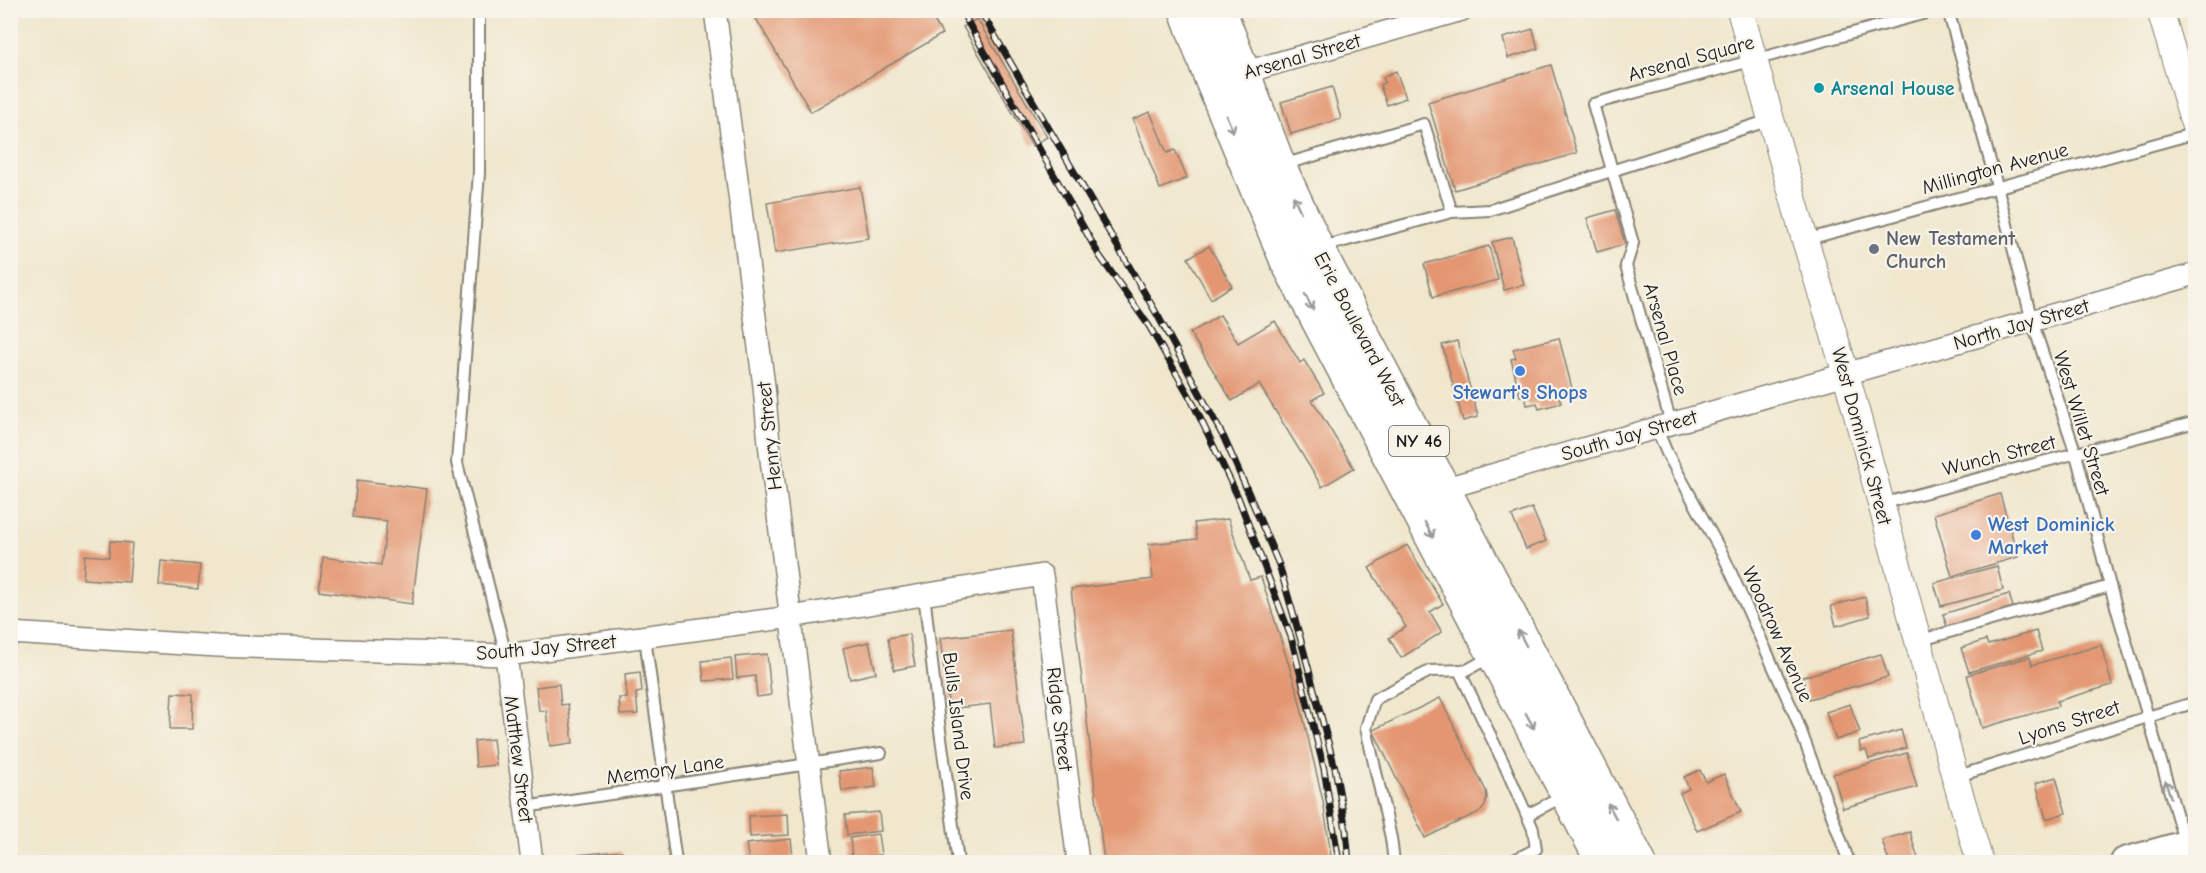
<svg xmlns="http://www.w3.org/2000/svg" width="2206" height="873" font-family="'Comic Neue',sans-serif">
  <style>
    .building { fill: #e39671 }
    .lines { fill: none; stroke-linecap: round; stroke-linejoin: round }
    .service-casing { stroke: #868274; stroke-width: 14 }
    .minor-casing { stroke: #868274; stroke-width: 24 }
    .tertiary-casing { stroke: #868274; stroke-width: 28 }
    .secondary-casing { stroke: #868274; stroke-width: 32 }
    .primary-casing { stroke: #868274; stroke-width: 36 }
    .service { stroke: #fff; stroke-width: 10 }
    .minor { stroke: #fff; stroke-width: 21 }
    .tertiary { stroke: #fff; stroke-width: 26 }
    .secondary { stroke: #fff; stroke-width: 28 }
    .primary { stroke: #fff; stroke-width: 33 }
    .rail-casing { stroke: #1c1c1c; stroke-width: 7 }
    .rail { stroke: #f7f3e8; stroke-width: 4.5; stroke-dasharray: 14; stroke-linecap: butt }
    .oneway { stroke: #999 }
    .culture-dot { fill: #0f9aa8; stroke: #f7f3e8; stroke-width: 2 }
    .worship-dot { fill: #6b7280; stroke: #f7f3e8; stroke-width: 2 }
    .shop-dot { fill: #3f7fe0; stroke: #f7f3e8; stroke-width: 2 }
    .labels { text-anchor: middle; stroke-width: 4.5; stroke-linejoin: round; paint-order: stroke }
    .shield { fill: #f7f3e8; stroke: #5e5c59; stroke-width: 1.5 }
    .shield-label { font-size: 18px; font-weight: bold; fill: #1c1c1c }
    .street-label { font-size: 20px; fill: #1c1c1c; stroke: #f7f3e8 }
    .culture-label { font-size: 20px; font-weight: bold; fill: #0d838f; stroke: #f7f3e8; text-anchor: start }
    .worship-label { font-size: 20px; font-weight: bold; fill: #5b616d; stroke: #f7f3e8; text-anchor: start }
    .shop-label { font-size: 20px; font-weight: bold; fill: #366cbe; stroke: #f7f3e8 }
  </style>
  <rect width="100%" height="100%" fill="#f7f3e8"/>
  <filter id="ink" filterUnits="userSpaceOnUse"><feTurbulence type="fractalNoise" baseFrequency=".0167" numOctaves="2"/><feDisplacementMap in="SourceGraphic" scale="12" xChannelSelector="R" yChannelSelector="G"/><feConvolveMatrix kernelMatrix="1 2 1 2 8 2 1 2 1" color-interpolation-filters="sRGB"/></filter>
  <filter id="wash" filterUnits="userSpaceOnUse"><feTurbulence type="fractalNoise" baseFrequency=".008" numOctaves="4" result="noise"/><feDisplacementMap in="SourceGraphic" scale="24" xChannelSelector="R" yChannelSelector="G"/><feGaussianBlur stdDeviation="1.35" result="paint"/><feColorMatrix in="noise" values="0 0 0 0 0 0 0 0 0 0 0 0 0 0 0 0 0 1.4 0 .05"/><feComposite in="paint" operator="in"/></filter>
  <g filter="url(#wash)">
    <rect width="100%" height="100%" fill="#f0e7cd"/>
    <g id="blocks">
      <!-- building -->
      <g class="building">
        <path d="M751 10H928L942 34 811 112Z"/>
        <path d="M977 19 1047 137 1032 146 963 27Z"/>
        <path d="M1533 29 1538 49 1508 58 1503 38Z"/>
        <path d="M1551 65 1577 153 1455 190 1428 102Z"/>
        <path d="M1396 71 1406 98 1387 105 1380 85 1385 82 1383 77Z"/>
        <path d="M1332 87 1341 119 1291 134 1281 102Z"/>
        <path d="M1150 112 1167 153 1175 150 1187 178 1160 189 1133 119Z"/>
        <path d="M860 187 869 238 775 253 767 203Z"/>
        <path d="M1615 210 1625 244 1597 252 1587 218Z"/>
        <path d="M1512 237 1524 285 1504 290 1492 242Z"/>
        <path d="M1209 246 1232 286 1211 299 1188 258Z"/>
        <path d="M1489 246 1498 280 1433 297 1424 264Z"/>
        <path d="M1220 315 1238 343 1275 321 1300 363 1304 360 1324 393 1312 400 1354 468 1322 487 1259 384 1232 401 1190 333Z"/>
        <path d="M1559 338 1573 392 1559 396 1561 403 1539 409 1537 403 1527 405 1525 395 1520 396 1511 359 1516 358 1513 349Z"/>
        <path d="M1457 341 1478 417 1463 421 1442 345Z"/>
        <path d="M357 480 427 489 412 604 319 591 323 557 381 565 387 521 353 517Z"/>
        <path d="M2000 494 2018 557 1952 576 1934 514Z"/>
        <path d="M1532 508 1546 541 1526 549 1512 516Z"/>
        <path d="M1228 519 1250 580 1261 577 1297 691 1323 801 1332 862H1104L1071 589 1153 579 1149 544 1197 539 1194 523Z"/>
        <path d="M110 541 132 543 129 582 83 579 85 555 109 557Z"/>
        <path d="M1407 545 1443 604 1430 612 1442 632 1401 658 1389 638 1406 627 1369 568Z"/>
        <path d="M161 561 200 565 198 589 159 585Z"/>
        <path d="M1997 566 2003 590 1941 606 1934 583Z"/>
        <path d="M2009 594 2013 607 1947 627 1943 614Z"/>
        <path d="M1865 597 1870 616 1836 626 1831 606Z"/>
        <path d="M1011 630 1025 745 995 748 990 704 949 709 940 638Z"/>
        <path d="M2036 631 2042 651 1969 672 1961 648 1986 640 1988 645Z"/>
        <path d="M909 634 915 666 894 670 888 638Z"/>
        <path d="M869 642 876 673 850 679 843 648Z"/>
        <path d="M2101 645 2112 685 2057 701 2058 706 1982 728 1967 675 2030 657 2032 665Z"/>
        <path d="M767 654 771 695 757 697 755 676 737 678 735 657Z"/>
        <path d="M1881 654 1888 677 1809 699 1802 677Z"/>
        <path d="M731 658 733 679 704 681 702 661Z"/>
        <path d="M640 672 642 692 636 693 638 714 620 715 619 698H627L625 674Z"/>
        <path d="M559 684 561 705 568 704 573 743 550 746 546 710 539 711 536 687Z"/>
        <path d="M172 693 193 694 192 729H170Z"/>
        <path d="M1440 698 1486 791 1487 797 1485 806 1481 811 1425 838 1373 730Z"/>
        <path d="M1850 704 1860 732 1836 740 1826 712Z"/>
        <path d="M1901 730 1906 748 1869 759 1866 750 1861 751 1859 742Z"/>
        <path d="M493 739 496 765 476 767 474 741Z"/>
        <path d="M1907 753 1917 787 1843 808 1833 774Z"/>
        <path d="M873 767 876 787 842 791 839 771Z"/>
        <path d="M1700 770 1706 782 1724 774 1741 812 1697 831 1680 793 1689 789 1684 777Z"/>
        <path d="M2056 777 2066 813 2046 819 2036 783Z"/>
        <path d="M879 812 881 831 847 835 845 815Z"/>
        <path d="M788 814 789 835 750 837 749 816Z"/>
        <path d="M1910 832 1919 862H1889L1882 840Z"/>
        <path d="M878 834 881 855 852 858 850 838Z"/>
        <path d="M791 839 793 858 749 862 746 844Z"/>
        <path d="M622 851 624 862H576V855Z"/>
      </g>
    </g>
  </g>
  <g filter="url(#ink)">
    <use href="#blocks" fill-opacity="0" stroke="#868274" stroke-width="1.5"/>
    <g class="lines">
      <!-- service casing -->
      <g class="service-casing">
        <g id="service">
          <path d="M479 10V173L457 463 506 655"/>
          <path d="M1948 10 1997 186 2032 321 2076 454 2110 586 2185 844"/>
          <path d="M1282 165 1424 124 1452 212 1490 210 1770 120"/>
          <path d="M1805 240 2196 133"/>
          <path d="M1322 247 1452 212"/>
          <path d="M1671 423 1626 266 1633 243 1593 104 1937 10"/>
          <path d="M1656 427 1667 453 1724 557 1795 715 1849 862"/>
          <path d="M1881 504 2196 422"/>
          <path d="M924 594 939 723 958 862"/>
          <path d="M645 638 676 862"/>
          <path d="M1918 641 2110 586"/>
          <path d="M1459 670 1505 766 1533 829 1536 849 1510 862"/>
          <path d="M1955 777 2196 702"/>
          <path d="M525 807 881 753"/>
          <path d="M1527 815 1564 796"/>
          <path d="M1394 862 1391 838 1366 728 1375 699 1430 671 1467 670 1492 656"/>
        </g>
      </g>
      <!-- minor casing -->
      <g class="minor-casing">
        <g id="minor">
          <path d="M715 10 764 386 769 443 821 862"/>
          <path d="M1232 76 1462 10"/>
          <path d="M1432 492 2196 274"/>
          <path d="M10 633 217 646 506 655 791 617 1042 575 1078 862"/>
          <path d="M506 655 532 862"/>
        </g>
      </g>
      <!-- tertiary casing -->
      <g class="tertiary-casing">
        <g id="tertiary">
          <path d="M1740 10 1805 240 1846 374 1955 777 1980 862"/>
          <path d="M2160 10 2196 130"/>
        </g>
      </g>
      <!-- secondary casing -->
      <g class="secondary-casing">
        <path id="secondary" d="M2125 862 2196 842"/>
      </g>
      <!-- primary casing -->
      <g class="primary-casing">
        <g id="primary">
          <path d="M1186 10 1212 81 1287 261 1603 862"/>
          <path d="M1219 10 1279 166 1317 248 1639 862"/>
        </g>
      </g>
      <!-- service -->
      <use href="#service" class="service"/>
      <!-- minor -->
      <use href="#minor" class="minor"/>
      <!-- tertiary -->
      <use href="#tertiary" class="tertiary"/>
      <!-- secondary -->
      <use href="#secondary" class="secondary"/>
      <!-- primary -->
      <use href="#primary" class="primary"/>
      <!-- rail casing -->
      <g class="rail-casing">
        <g id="rail">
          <path d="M961 10 1099 255 1149 326 1191 399 1238 497 1291 637 1324 769 1339 862"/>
          <path d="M980 10 1158 316 1224 438 1248 492 1279 565 1300 637 1335 768 1346 830 1349 862"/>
        </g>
      </g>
      <!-- rail -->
      <use href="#rail" class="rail"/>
    </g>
    <!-- one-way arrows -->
    <defs><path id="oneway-shaft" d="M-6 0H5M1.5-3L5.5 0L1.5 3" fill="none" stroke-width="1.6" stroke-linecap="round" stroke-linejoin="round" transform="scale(1.5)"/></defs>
    <g class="oneway">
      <use href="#oneway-shaft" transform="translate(1230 124) rotate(67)"/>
      <use href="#oneway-shaft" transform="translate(1297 204) rotate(-115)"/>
      <use href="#oneway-shaft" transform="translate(1309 302) rotate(63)"/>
      <use href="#oneway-shaft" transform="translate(1429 530) rotate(62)"/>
      <use href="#oneway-shaft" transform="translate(1522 638) rotate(-118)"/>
      <use href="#oneway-shaft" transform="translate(1530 721) rotate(62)"/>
      <use href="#oneway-shaft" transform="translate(2168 789) rotate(-107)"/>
      <use href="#oneway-shaft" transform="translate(1612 811) rotate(-118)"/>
    </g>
  </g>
  <!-- markers -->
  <circle class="culture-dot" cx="1819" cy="88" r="6"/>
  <circle class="worship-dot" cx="1874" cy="249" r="6"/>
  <g class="shop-dot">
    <circle cx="1520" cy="371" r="6"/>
    <circle cx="1976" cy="535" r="6"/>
  </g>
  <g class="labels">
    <!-- shield labels -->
    <rect class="shield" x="1389" y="426" width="60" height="30" rx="4.5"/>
    <g class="shield-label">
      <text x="1419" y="447">NY 46</text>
    </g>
    <!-- street labels -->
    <g class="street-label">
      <text transform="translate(1302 56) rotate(-16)" y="7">Arsenal Street</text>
      <text transform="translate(1691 58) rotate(-15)" y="7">Arsenal Square</text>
      <text transform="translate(1995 168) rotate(-15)" y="7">Millington Avenue</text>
      <text transform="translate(2021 324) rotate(-16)" y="7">North Jay Street</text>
      <text transform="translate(1360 329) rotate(62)" y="7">Erie Boulevard West</text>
      <text transform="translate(1666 339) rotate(74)" y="7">Arsenal Place</text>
      <text transform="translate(2082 423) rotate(73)" y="7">West Willet Street</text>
      <text transform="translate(1629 435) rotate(-16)" y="7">South Jay Street</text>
      <text transform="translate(769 436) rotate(-96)" y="7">Henry Street</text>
      <text transform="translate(1862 436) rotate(75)" y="7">West Dominick Street</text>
      <text transform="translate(1999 455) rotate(-14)" y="7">Wunch Street</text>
      <text transform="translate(1778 634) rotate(66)" y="7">Woodrow Avenue</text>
      <text transform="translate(546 647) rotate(-5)" y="7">South Jay Street</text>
      <text transform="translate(1060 719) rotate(83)" y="7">Ridge Street</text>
      <text transform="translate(2069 722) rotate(-18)" y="7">Lyons Street</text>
      <text transform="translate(959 726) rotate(83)" y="7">Bulls Island Drive</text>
      <text transform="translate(519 759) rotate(83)" y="7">Matthew Street</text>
      <text transform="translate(665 769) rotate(-8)" y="7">Memory Lane</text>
    </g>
    <!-- culture labels -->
    <g class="culture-label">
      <text x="1831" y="95">Arsenal House</text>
    </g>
    <!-- worship labels -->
    <g class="worship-label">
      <text x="1886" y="245">New Testament<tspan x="1886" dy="23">Church</tspan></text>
    </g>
    <!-- shop labels -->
    <g class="shop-label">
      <text x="1520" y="399">Stewart's Shops</text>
      <text x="1988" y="531" text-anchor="start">West Dominick<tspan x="1988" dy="23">Market</tspan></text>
    </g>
  </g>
  <!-- margin -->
  <rect width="2206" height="873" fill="none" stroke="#f7f3e8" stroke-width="36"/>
</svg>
